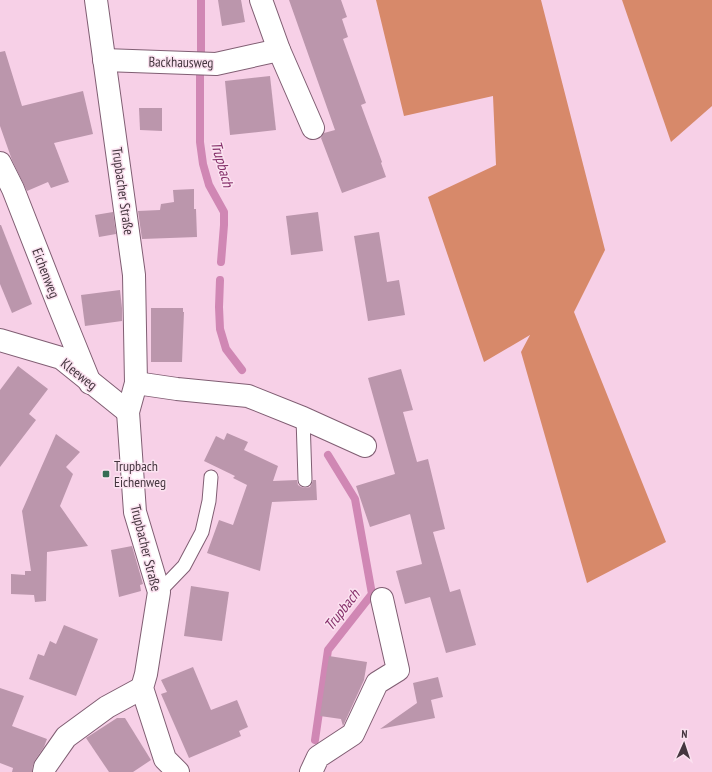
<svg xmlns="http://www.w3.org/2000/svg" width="712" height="772" font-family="'PT Sans Narrow',sans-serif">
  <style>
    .forest { fill: #d7896a }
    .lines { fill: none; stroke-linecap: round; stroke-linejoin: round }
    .stream { stroke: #d087b4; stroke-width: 8 }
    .building { fill: #bb96ac }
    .lane-casing { stroke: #805e73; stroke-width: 15 }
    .street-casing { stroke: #805e73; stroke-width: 24 }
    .secondary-casing { stroke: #805e73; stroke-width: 24 }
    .lane { stroke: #fff; stroke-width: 13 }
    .street { stroke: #fff; stroke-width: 22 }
    .secondary { stroke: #fff; stroke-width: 22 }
    .poi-dot { fill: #366d54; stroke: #fbe2f0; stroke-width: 1.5 }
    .labels { text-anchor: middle; stroke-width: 3; stroke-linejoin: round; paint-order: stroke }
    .street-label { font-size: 14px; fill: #45363f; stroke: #fbe2f0 }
    .poi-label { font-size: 14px; fill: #45363f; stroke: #fbe2f0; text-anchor: start }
    .water-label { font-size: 15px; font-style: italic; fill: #86316b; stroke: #fbe2f0 }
  </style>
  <rect width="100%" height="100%" fill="#f7d0e7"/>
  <!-- forest -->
  <g class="forest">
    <path d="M376 0H541L605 250 574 312 666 542 587 583 521 352 530 335 484 362 428 197 496 165 493 96 404 116Z"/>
    <path d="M622 0H712V106L671 142Z"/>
  </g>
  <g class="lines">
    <!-- stream -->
    <g class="stream">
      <path d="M201 54V0"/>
      <path d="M200 72V142L203 164 209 185 224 212V225L221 262"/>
      <path d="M220 280 219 307 220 329 226 349 242 370"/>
      <path d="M315 740 328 650 372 594 355 499 328 455"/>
    </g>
  </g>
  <!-- building -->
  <g class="building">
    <path d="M218 0H241L245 22 222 26Z"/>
    <path d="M289 0H341L347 17 342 19 348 37 343 39 366 103 361 105 382 162 381 163 386 177 342 193 321 138 324 133 335 130Z"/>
    <path d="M5 51 22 106 83 91 93 134 54 143 69 182 51 188 48 182 27 191 12 160 0 126V52Z"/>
    <path d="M270 76 276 130 230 135 225 81Z"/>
    <path d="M139 108H162V131L140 130Z"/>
    <path d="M194 189V209H196L197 237 142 239 138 211 160 210 161 204 174 202 173 190Z"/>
    <path d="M113 212 116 234 99 237 95 215Z"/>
    <path d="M318 212 323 251 291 255 286 216Z"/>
    <path d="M0 225H1L32 304 12 313 0 284Z"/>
    <path d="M379 232 387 282 399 280 405 315 368 321 354 236Z"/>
    <path d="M120 290 122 308V321L85 326 81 295Z"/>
    <path d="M151 308H183V312H184L182 362H151Z"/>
    <path d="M18 366 48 389 29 414 36 420 0 467V390Z"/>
    <path d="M401 369 413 410 403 412 417 462 428 459 445 529 433 532 450 592 460 589 476 645 446 653 430 597 405 604 396 571 422 564 410 514 370 527 356 486 395 474 368 378Z"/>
    <path d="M227 433 248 442 244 450 278 466 273 481 297 480 298 485 301 487 305 488 310 487 312 483 313 480H316L317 500 272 502 260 571 207 553 219 520 233 525 247 485 233 478 235 476 204 461 216 436 224 440Z"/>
    <path d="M56 434 80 452 66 467 73 474 60 506 88 546 47 552 46 601 35 602 34 595 11 594V574L25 575V571H31L22 511Z"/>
    <path d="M132 546 143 584 140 585 141 591 119 597 111 550Z"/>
    <path d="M191 586 229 592 222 641 184 636Z"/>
    <path d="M64 625 98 639 76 696 29 679 38 654 44 656 50 641 56 644Z"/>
    <path d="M329 656 367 662 364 680 343 726 341 719 320 716Z"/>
    <path d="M193 667 211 710 237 700 248 727 239 731 241 736 189 758 161 694 167 692 161 680Z"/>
    <path d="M438 677 443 697 431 700 435 718 380 729 417 703 413 683Z"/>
    <path d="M0 688 24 696 12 726 47 739 44 747 35 760 33 765 32 772H12L13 768 0 763Z"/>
    <path d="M117 718H125L151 760 133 772H109L86 738Z"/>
  </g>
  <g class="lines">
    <!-- lane casing -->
    <g class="lane-casing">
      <g id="lane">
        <path d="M303 418 305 480"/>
        <path d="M159 592 184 566 202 532 209 501 211 477"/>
      </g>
    </g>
    <!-- street casing -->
    <g class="street-casing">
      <g id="street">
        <path d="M261 0 279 50 313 128"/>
        <path d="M104 60 216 64 279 50"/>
        <path d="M0 163 13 189 58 304 90 383"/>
        <path d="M0 340 61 358 128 412"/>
        <path d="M136 383 177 389 248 396 303 418 365 446"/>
        <path d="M44 772 45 767 66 737 107 707 142 688"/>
        <path d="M311 772 318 757 353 734 377 683 398 670 382 599"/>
      </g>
    </g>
    <!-- secondary casing -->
    <g class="secondary-casing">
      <path id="secondary" d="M96 0 134 275 136 383 128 412 135 512 159 592 146 674 142 688 165 759 178 772"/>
    </g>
    <!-- lane -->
    <use href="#lane" class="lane"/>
    <!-- street -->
    <use href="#street" class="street"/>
    <!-- secondary -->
    <use href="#secondary" class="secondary"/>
  </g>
  <!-- markers -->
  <rect class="poi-dot" x="102" y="470" width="8" height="8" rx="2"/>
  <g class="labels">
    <!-- street labels -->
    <g class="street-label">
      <text transform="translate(181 62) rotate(1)" y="5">Backhausweg</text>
      <text transform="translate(123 191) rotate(82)" y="5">Trupbacher Straße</text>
      <text transform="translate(46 273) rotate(69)" y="5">Eichenweg</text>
      <text transform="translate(79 374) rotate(38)" y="5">Kleeweg</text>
      <text transform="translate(146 548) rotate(76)" y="5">Trupbacher Straße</text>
    </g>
    <!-- poi labels -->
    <g class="poi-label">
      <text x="114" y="471">Trupbach<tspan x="114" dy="16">Eichenweg</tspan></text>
    </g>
    <!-- water labels -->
    <g class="water-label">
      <text transform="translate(222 164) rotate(74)" y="5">Trupbach</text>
      <text transform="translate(342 610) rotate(-52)" y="5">Trupbach</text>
    </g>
  </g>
  <!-- north arrow -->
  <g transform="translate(684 744) rotate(3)" stroke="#fbe2f0" stroke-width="3" paint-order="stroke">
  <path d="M0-3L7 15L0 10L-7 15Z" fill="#45363f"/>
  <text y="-6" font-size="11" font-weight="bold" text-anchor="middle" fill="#45363f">N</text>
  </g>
</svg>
